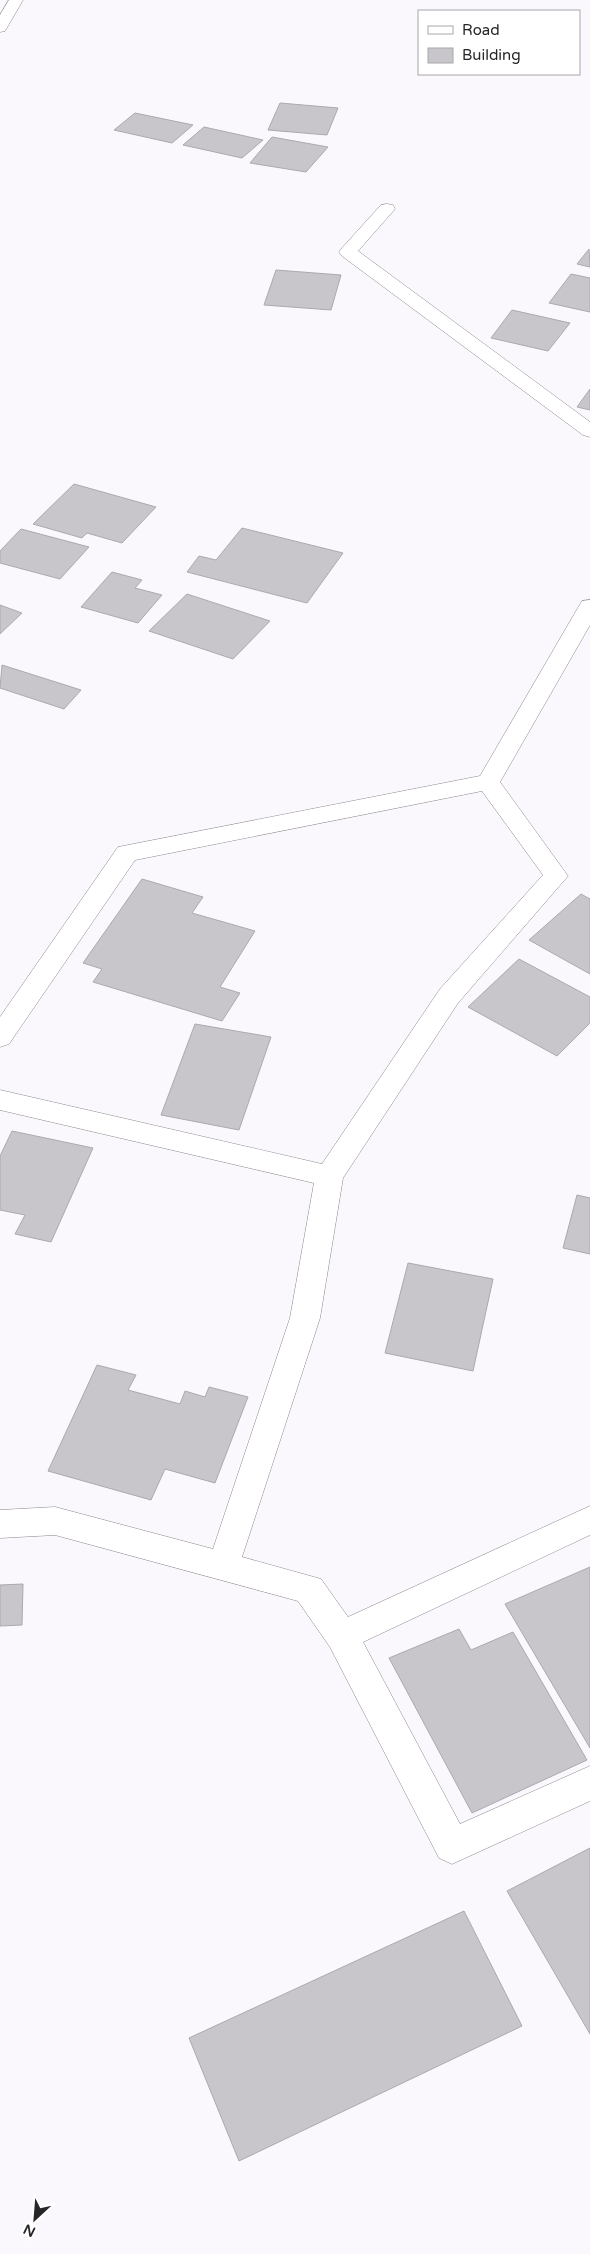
<svg xmlns="http://www.w3.org/2000/svg" width="590" height="2254" font-family="'Varela Round',sans-serif">
  <style>
    .building { fill: #c9c6cb; stroke: #aba9ae }
    .lines { fill: none; stroke-linecap: round; stroke-linejoin: round }
    .minor-casing { stroke: #8a878c; stroke-width: 1 }
    .minor { fill: #fff; fill-rule: evenodd }
  </style>
  <rect width="100%" height="100%" fill="#faf7fd"/>
  <!-- building -->
  <g class="building">
    <path d="M280 103 338 108 327 135 268 130Z"/>
    <path d="M135 113 193 125 172 143 114 130Z"/>
    <path d="M204 127 263 140 242 158 183 145Z"/>
    <path d="M272 137 328 147 306 172 250 163Z"/>
    <path d="M589 249 590 267 577 264Z"/>
    <path d="M276 270 341 275 331 310 264 305Z"/>
    <path d="M571 274 590 278V312L549 303Z"/>
    <path d="M512 310 570 323 548 351 491 338Z"/>
    <path d="M590 389V410L577 407Z"/>
    <path d="M74 484 156 507 122 543 87 533 82 538 33 524Z"/>
    <path d="M242 528 343 553 307 603 187 572 199 556 216 560Z"/>
    <path d="M21 529 89 547 60 579 0 563V551Z"/>
    <path d="M112 572 142 580 135 588 162 595 138 623 81 607Z"/>
    <path d="M187 594 270 621 233 659 149 631Z"/>
    <path d="M0 605 22 613 0 634Z"/>
    <path d="M2 665 81 690 64 709 0 688Z"/>
    <path d="M142 879 203 897 192 913 255 931 220 987 240 993 222 1021 93 982 102 969 83 963Z"/>
    <path d="M581 894 590 899V974L529 940Z"/>
    <path d="M519 959 590 997V1023L557 1056 468 1007Z"/>
    <path d="M195 1024 271 1037 239 1130 161 1115Z"/>
    <path d="M12 1131 93 1148 51 1242 15 1234 25 1215 0 1210V1156Z"/>
    <path d="M577 1195 590 1198V1254L563 1248Z"/>
    <path d="M408 1263 493 1279 473 1371 385 1353Z"/>
    <path d="M97 1365 136 1375 128 1390 180 1404 185 1391 205 1397 209 1387 248 1397 215 1483 165 1469 151 1500 48 1471Z"/>
    <path d="M590 1567V1748L505 1604Z"/>
    <path d="M23 1584 22 1625 0 1626V1585Z"/>
    <path d="M459 1629 471 1650 513 1632 587 1760 472 1813 389 1658Z"/>
    <path d="M590 1848V2034L507 1891Z"/>
    <path d="M464 1911 522 2026 239 2161 189 2038Z"/>
  </g>
  <g class="lines">
    <!-- minor casing -->
    <g class="minor-casing">
      <g id="minor">
        <path d="M9 0H23L5 31 0 32V15Z"/>
        <path d="M387 204 393 205 395 209 358 251 590 422V437L583 435 342 256 339 252 342 248 381 205Z"/>
        <path d="M590 600V625L500 782 568 876 458 1003 343 1178 320 1318 242 1557 321 1579 348 1617 590 1506V1535L363 1642 460 1824 590 1766V1801L452 1864 439 1858 330 1647 298 1601 55 1535 0 1538V1510L55 1507 213 1549 290 1318 314 1183 0 1110V1090L322 1164 440 989 543 875 482 791 135 860 9 1044 0 1047V1017L118 847 480 776 579 606 582 601Z"/>
      </g>
    </g>
    <!-- minor -->
    <use href="#minor" class="minor"/>
  </g>
  <!-- legend -->
  <rect x="418" y="10" width="162" height="65" fill="#ffffff" stroke="#a8a8a9"/>
  <rect x="428" y="26" width="25" height="8" fill="#ffffff" stroke="#a8a8a9"/>
  <text x="462" y="35" font-size="15" fill="#262527">Road</text>
  <rect x="428" y="48" width="25" height="15" fill="#c9c6cb" stroke="#a8a8a9"/>
  <text x="462" y="60" font-size="15" fill="#262527">Building</text>
  <!-- north arrow -->
  <g transform="translate(35 2219) rotate(206)" stroke="#ffffff" stroke-width="4" paint-order="stroke">
  <path d="M0-4L9 19L0 12L-9 19Z" fill="#262527"/>
  <text y="-8" font-size="14" font-weight="bold" text-anchor="middle" fill="#262527">N</text>
  </g>
</svg>
